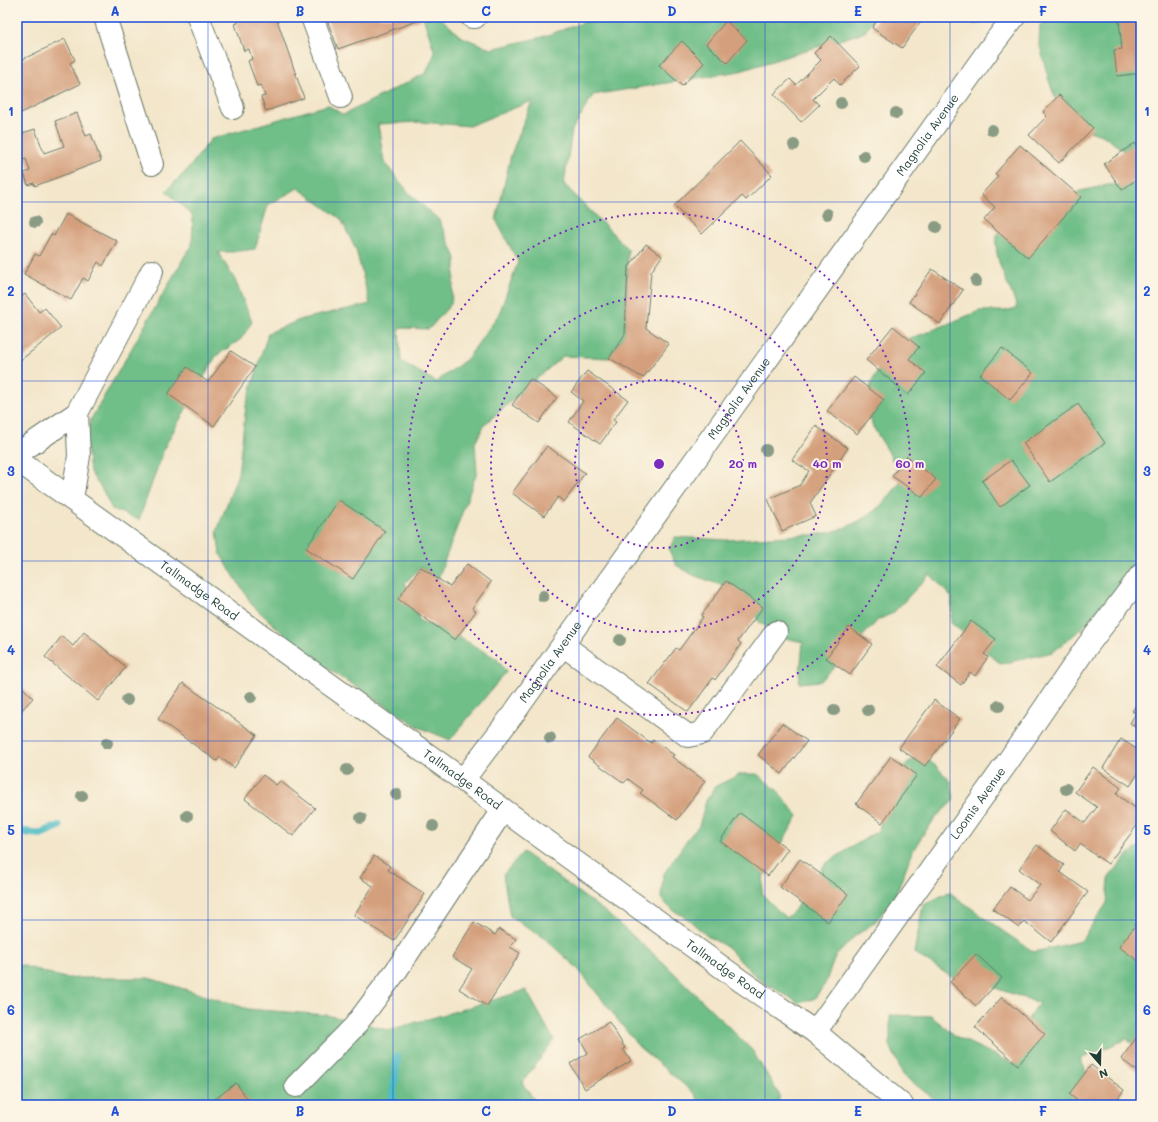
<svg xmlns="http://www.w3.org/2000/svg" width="1158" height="1122" font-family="Mali,sans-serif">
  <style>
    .forest { fill: #70be88; stroke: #487e5e; fill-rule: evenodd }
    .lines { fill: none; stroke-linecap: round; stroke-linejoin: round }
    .stream { stroke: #4ebcc4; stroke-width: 8 }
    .building { fill: #d49f7b }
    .minor-casing { stroke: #697868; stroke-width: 24 }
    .minor { stroke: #fff; stroke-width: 22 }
    .tree { fill: #8a9b84 }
    .grid { fill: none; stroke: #1d4ed8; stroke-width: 1; stroke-opacity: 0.55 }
    .ring { fill: none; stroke: #7b2cbf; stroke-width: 2; stroke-dasharray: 2 4 }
    .labels { text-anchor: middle; stroke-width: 4; stroke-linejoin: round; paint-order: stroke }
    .street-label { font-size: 12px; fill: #1f3d34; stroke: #fcf5e5 }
    .centre { fill: #7b2cbf; stroke: #fcf5e5; stroke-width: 2 }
    .ring-label { font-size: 12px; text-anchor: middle; font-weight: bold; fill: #7b2cbf; stroke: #fcf5e5; stroke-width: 4; stroke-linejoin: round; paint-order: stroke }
    .neatline { fill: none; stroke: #1d4ed8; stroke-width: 1.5 }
    .grid-label { font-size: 13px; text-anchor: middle; font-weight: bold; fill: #1d4ed8 }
  </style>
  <rect width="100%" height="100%" fill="#fcf5e5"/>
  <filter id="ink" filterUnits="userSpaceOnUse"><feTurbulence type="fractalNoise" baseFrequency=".025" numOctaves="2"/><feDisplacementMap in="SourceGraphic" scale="8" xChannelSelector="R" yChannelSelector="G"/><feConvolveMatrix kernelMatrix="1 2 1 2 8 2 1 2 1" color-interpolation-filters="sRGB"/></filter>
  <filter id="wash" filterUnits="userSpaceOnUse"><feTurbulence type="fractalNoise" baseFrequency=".012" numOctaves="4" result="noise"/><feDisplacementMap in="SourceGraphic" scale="16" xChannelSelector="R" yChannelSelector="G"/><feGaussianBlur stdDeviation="0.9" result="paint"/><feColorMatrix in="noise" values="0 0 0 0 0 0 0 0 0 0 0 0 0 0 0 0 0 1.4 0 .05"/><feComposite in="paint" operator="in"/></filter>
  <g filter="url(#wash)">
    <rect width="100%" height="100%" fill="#f3e6ca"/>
    <!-- forest -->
    <g class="forest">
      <path d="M423 17H442L443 20 460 36 491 49 542 37 590 20 594 17H874L865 32 740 71 593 95 572 130 564 184 628 249 625 334 609 358 563 356 485 424 475 443 477 472 438 579 421 567 405 583 420 621 459 637 497 659 506 672 450 740 419 727 308 656 253 606 220 554 217 531 238 474 246 406 268 333 302 319 370 304 356 250 341 219 298 188 268 205 255 249 232 252H218L235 280 252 322 241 339 216 356 165 446 139 520 112 509 103 491 90 472 86 441 91 419 186 254 192 246 193 216 166 191 189 168 211 139 328 105 343 115 426 73 435 53ZM532 101 511 155 496 220 518 262 499 314 467 359 436 382 401 361 399 328 429 329 451 304 456 258 439 220 410 194 384 162 378 124 421 122 469 126Z"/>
      <path d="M965 17H989L987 22 974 24Z"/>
      <path d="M1051 17H1141V166L1128 154 1104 136 1073 125 1059 108 1048 78 1039 42 1040 25Z"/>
      <path d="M1141 184V555L1113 594 1080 630 1053 652 1001 664 951 623 952 598 930 574 893 613 878 620 821 681 799 683 803 642 785 638 759 622 747 600 726 587 693 575 676 565 669 550 675 537 726 540 803 535C831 536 864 523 884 502 891 495 896 487 902 480L888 451 873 427 868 408 871 383 885 359 899 341 923 334 979 311H1004L1017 308C1011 287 997 268 996 245 995 241 997 237 998 233L1019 229 1057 204 1080 191 1108 185H1140Z"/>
      <path d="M923 756 937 767 951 782 954 800 937 816 922 836 912 852 895 897 874 923 855 936 835 957 825 984 814 999 799 1003 763 982 748 969 727 947 707 936 688 919 671 909 661 898 663 875 689 837 699 826 706 801 716 786 741 774H757L777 790 798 816 764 874 762 894 786 918 794 911 825 864 879 830 887 793 908 762Z"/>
      <path d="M1141 845V1050L1127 1039 1080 1059 1104 1105H942L903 1075 890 1045V1015L931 1016 957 1037 1014 1064 1017 1035 1039 1003 995 988 961 983 914 953 923 905 949 892 1007 934 1034 952 1081 941 1107 903 1109 877 1129 854Z"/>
      <path d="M523 852 604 911 664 963 752 1050 780 1096 777 1105H701L695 1094 639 1047 578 969 543 937 510 916 503 875Z"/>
      <path d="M17 964 65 978H149L248 1009 327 1015 389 1030 460 1010 526 990 554 1040 522 1083 538 1105H17Z"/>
    </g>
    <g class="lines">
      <!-- stream -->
      <g class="stream">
        <path d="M17 831 40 834 59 826"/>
        <path d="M392 1105 397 1057"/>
      </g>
    </g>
    <g id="blocks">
      <!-- building -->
      <g class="building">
        <path d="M236 17H276L304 98 266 111 261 97 265 96 261 85 257 86 248 61 252 59 249 49 244 51 235 24 238 23Z"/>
        <path d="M326 17H419L420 20 338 49Z"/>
        <path d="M879 17H924L902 48 872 28Z"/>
        <path d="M1141 18V73L1117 76 1114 50 1122 49 1119 20Z"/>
        <path d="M726 21 747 40 727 63 706 44Z"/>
        <path d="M831 36 860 66 840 85 834 78 813 99 819 105 801 122 774 94 790 79 796 85 821 60 814 53Z"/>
        <path d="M65 39 75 60 70 63 80 84 21 113 17 104V62Z"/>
        <path d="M682 41 704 63 682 86 659 65Z"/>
        <path d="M1059 95 1093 128 1059 163 1029 135 1047 116 1043 112Z"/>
        <path d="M77 113 86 136 91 134 101 161 35 186 34 183 28 185 24 173 30 171 26 159 21 160 17 149V135L35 129 44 153 64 146 55 121Z"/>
        <path d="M740 141 772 175 746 200 742 196 702 234 674 206Z"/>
        <path d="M1135 143 1141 152V176L1122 190 1104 164Z"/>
        <path d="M1020 145 1081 197 1028 258 984 220 995 207 981 195 998 176 995 174Z"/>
        <path d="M66 214 117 241 103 266 98 262 88 281 83 278 71 300 24 274 35 254 39 256 51 234 54 236Z"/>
        <path d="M646 244 662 256 651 272 646 328 669 344 643 378 609 358 625 334 628 268Z"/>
        <path d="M932 269 963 290 940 324 909 302Z"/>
        <path d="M17 294 20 298 25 294 39 312 45 308 61 328 17 363Z"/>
        <path d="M893 326 919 347 909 359 926 373 908 395 866 360Z"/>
        <path d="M1002 348 1033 373 1010 400 980 375Z"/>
        <path d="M231 351 255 367 214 426 168 394 187 367 208 382Z"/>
        <path d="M587 371 628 400 613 420 616 422 600 444 569 422 583 401 571 392Z"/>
        <path d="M854 377 884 400 857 434 827 411Z"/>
        <path d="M530 379 557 397 539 423 512 405Z"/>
        <path d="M1078 404 1105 443 1050 482 1023 443Z"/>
        <path d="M816 426 848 448 810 503 816 516 782 531 768 499 800 485 809 471 792 460Z"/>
        <path d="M547 446 585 473 564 502 558 497 544 516 512 493Z"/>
        <path d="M907 456 936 479 922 497 892 476Z"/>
        <path d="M1011 460 1030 485 1000 507 982 481Z"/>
        <path d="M339 500 385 531 353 579 306 548Z"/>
        <path d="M467 564 491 582 472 608 476 611 455 640 398 599 421 567 450 587Z"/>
        <path d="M726 581 763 607 738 641 741 644 715 680 713 678 688 712 649 684 676 648 679 650 703 617 701 616Z"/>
        <path d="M971 621 996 639 984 654 988 657 975 676 970 672 961 685 937 667Z"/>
        <path d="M849 627 872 644 850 675 826 658Z"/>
        <path d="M84 632 126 667 98 701 45 657 62 636 73 646Z"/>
        <path d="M17 682 33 698 17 715Z"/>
        <path d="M183 683 257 735 234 768 220 757 217 761 158 719Z"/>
        <path d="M1141 698V731L1130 723 1136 713 1132 711Z"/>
        <path d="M934 700 960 719 925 766 899 748Z"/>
        <path d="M617 718 651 743 653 740 674 755 672 757 705 781 677 820 640 793 643 790 628 779 624 783 588 757Z"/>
        <path d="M782 723 807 741 782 774 758 755Z"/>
        <path d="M1121 739 1141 752V769L1130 786 1103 768Z"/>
        <path d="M891 756 917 775 882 823 856 804Z"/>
        <path d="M1093 767 1121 788 1116 794 1141 812V820L1108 864 1080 844 1075 851 1050 831 1066 809 1085 823 1097 807 1075 792Z"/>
        <path d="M263 775 276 785 280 781 315 808 293 836 245 799Z"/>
        <path d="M740 813 788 849 768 876 720 841Z"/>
        <path d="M1037 845 1064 865 1060 872 1088 892 1051 942 1024 921 1019 928 993 909 1010 887 1028 900 1040 885 1019 869Z"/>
        <path d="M374 856 390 866 388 870 425 894 394 941 354 915 373 886 360 878Z"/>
        <path d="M800 859 848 894 828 922 780 887Z"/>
        <path d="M474 922 495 935 499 929 516 939 510 947 520 953 487 1006 459 989 472 969 452 957Z"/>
        <path d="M1137 923 1141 926V963L1119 947Z"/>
        <path d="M976 954 1002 978 976 1006 950 982Z"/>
        <path d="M1002 997 1045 1034 1018 1065 975 1027Z"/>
        <path d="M609 1022 625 1048 623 1049 631 1061 585 1089 570 1064 588 1053 580 1039Z"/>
        <path d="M1141 1031V1074L1121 1059Z"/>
        <path d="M1091 1065 1124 1090 1113 1105H1079L1080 1103 1069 1094Z"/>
        <path d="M236 1083 252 1105H218L214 1100Z"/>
      </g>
    </g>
  </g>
  <g filter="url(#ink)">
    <use href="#blocks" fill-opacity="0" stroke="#697868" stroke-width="1"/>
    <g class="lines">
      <!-- minor casing -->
      <g class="minor-casing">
        <g id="minor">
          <path d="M105 17 152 164"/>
          <path d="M198 17 233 108"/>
          <path d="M312 17 341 97"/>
          <path d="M472 17H475"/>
          <path d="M17 454 77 413 152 271"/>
          <path id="s1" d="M17 460 463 780 545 840 741 981 815 1032 902 1105"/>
          <path d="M72 499 79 456 77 413"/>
          <path d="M563 645 688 736 702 733 776 632"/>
          <path id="s2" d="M463 780 514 713 990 48 1014 17"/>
          <path id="s3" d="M815 1032 1009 760 1085 649 1141 575"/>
          <path d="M296 1086 354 1027 396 971 503 810"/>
        </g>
      </g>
      <!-- minor -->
      <use href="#minor" class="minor"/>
    </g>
    <!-- trees -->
    <g class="tree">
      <circle cx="841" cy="103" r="6"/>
      <circle cx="896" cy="113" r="6"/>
      <circle cx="992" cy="130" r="6"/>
      <circle cx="794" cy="145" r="6"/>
      <circle cx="864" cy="156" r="6"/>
      <circle cx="827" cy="214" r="6"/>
      <circle cx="35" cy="222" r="6"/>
      <circle cx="936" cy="227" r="6"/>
      <circle cx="976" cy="281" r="6"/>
      <circle cx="766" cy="450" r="6"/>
      <circle cx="543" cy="596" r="6"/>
      <circle cx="620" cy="640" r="6"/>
      <circle cx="251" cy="697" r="6"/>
      <circle cx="127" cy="700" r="6"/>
      <circle cx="999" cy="706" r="6"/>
      <circle cx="834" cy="710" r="6"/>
      <circle cx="868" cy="710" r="6"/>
      <circle cx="550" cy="738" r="6"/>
      <circle cx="107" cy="743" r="6"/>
      <circle cx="347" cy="770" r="6"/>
      <circle cx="1066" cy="789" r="6"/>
      <circle cx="396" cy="794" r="6"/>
      <circle cx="82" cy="796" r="6"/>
      <circle cx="187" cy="816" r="6"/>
      <circle cx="361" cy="818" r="6"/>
      <circle cx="433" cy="826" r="6"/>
    </g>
  </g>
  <!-- grid -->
  <path class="grid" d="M208 17V1105M393 17V1105M579 17V1105M765 17V1105M950 17V1105M17 202H1141M17 381H1141M17 561H1141M17 741H1141M17 920H1141"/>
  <!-- distance rings -->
  <g class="ring">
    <circle cx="659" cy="464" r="84"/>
    <circle cx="659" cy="464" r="168"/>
    <circle cx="659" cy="464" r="251"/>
  </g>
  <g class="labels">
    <!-- street labels -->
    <g class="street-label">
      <text dy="4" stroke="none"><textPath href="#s2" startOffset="795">Magnolia Avenue</textPath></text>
      <text dy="4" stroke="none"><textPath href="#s2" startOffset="471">Magnolia Avenue</textPath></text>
      <text dy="4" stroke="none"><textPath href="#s1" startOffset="224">Tallmadge Road</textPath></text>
      <text dy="4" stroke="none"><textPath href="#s2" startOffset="147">Magnolia Avenue</textPath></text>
      <text dy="4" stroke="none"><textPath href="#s1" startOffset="548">Tallmadge Road</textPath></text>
      <text dy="4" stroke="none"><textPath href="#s3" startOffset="281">Loomis Avenue</textPath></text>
      <text dy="4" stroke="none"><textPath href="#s1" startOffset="872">Tallmadge Road</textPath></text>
    </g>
  </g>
  <circle cx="659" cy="464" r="6" class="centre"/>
  <g class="ring-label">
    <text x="743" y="468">20 m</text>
    <text x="827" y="468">40 m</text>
    <text x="910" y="468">60 m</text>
  </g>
  <!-- margin -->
  <rect width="1158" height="1122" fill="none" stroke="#fcf5e5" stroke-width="44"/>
  <!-- north arrow -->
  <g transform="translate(1100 1064) rotate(160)" stroke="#fcf5e5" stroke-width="3" paint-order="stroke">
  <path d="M0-3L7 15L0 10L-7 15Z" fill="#1f3d34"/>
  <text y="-6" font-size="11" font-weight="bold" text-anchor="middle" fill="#1f3d34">N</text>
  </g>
  <rect x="22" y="22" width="1114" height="1078" class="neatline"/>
  <g class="grid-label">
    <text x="115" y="16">A</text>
    <text x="300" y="16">B</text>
    <text x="486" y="16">C</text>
    <text x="672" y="16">D</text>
    <text x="858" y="16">E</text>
    <text x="1043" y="16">F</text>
    <text x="11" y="116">1</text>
    <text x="1147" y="116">1</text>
    <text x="11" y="296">2</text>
    <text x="1147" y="296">2</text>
    <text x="11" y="476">3</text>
    <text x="1147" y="476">3</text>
    <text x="11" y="655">4</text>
    <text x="1147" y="655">4</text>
    <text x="11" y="835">5</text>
    <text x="1147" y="835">5</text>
    <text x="11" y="1015">6</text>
    <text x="1147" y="1015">6</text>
    <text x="115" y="1116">A</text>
    <text x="300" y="1116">B</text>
    <text x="486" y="1116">C</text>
    <text x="672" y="1116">D</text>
    <text x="858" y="1116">E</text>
    <text x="1043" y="1116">F</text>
  </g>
</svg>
